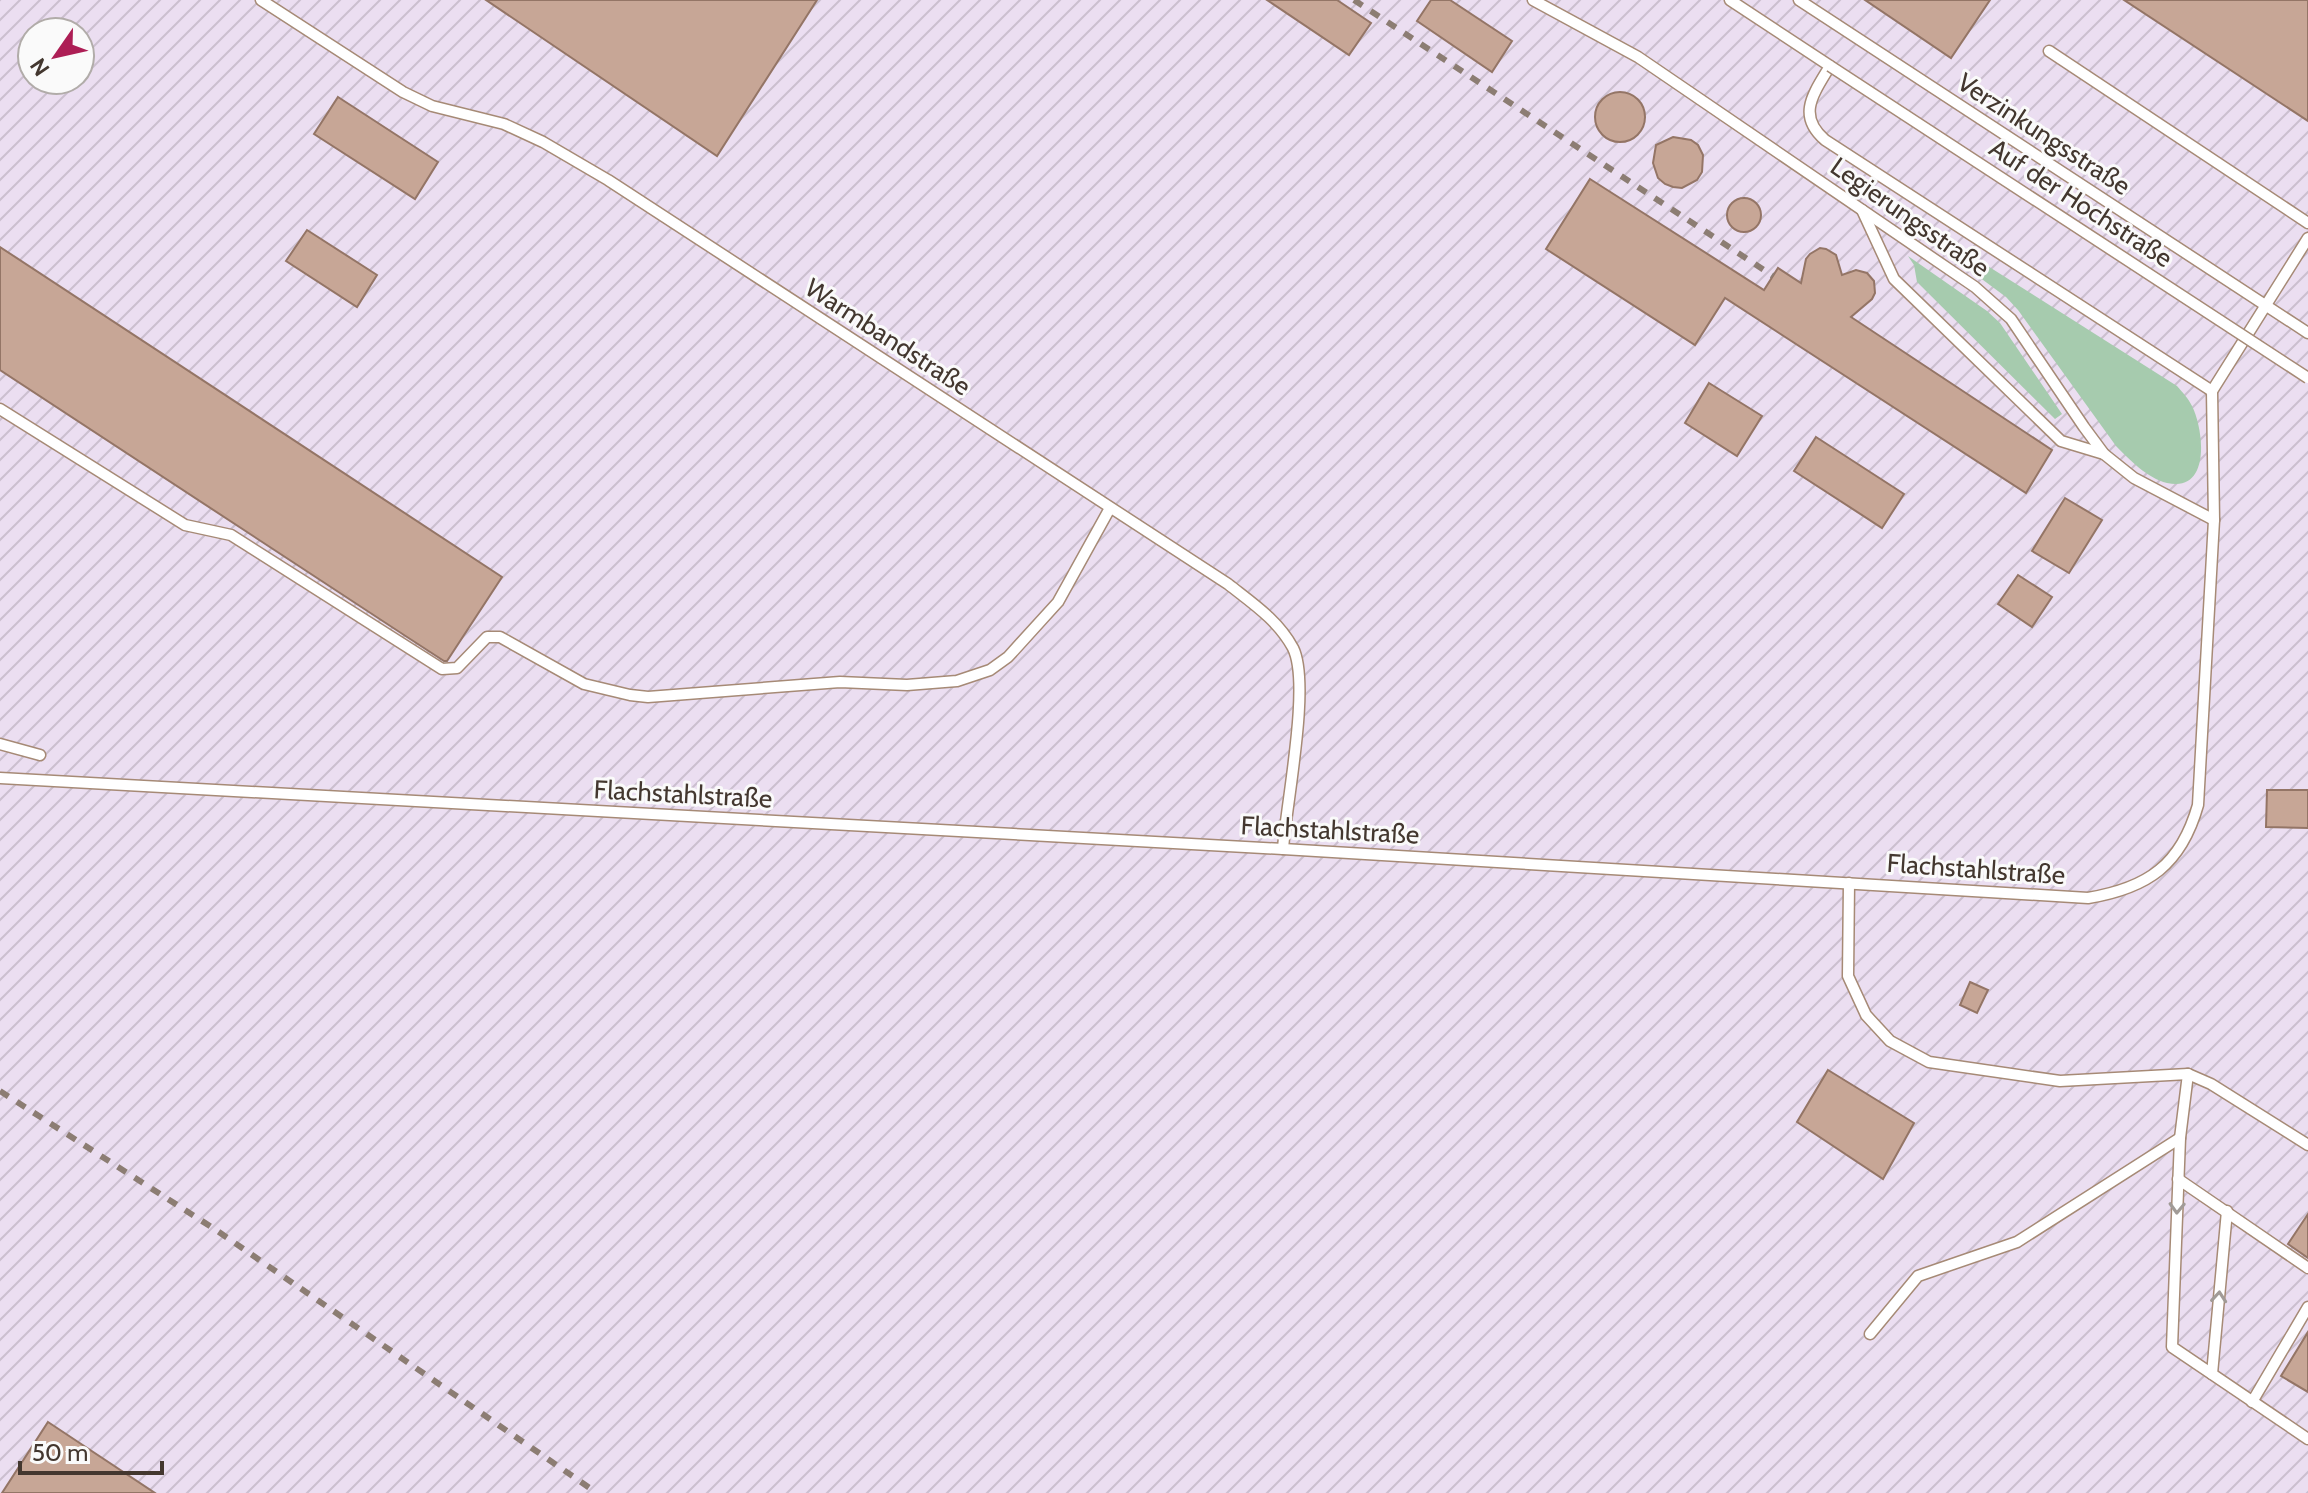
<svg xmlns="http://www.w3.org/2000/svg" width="2308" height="1493" font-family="Cabin,sans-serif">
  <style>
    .industrial { fill: url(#industrial-furrows); fill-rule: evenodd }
    .green { fill: #a6cbae }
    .building { fill: #c7a696; stroke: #947566; stroke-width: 2 }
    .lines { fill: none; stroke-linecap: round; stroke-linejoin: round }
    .service-casing { stroke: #a68a76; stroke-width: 13 }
    .service { stroke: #fff; stroke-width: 10 }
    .rail { stroke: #8c7d73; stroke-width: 6; stroke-dasharray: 10 10; stroke-linecap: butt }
    .service-bridge-casing { stroke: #a68a76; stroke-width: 13; stroke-linecap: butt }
    .service-bridge { stroke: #fff; stroke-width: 10 }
    .oneway { stroke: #a19b97 }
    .labels { text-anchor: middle; stroke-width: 6; stroke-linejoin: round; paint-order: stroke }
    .street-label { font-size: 26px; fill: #43372f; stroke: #fafafa }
  </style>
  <defs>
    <pattern id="industrial-furrows" width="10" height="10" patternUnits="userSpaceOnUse" patternTransform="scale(2)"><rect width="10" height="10" fill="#ebdef1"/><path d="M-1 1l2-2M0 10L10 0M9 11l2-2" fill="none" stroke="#cbbfcf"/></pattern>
  </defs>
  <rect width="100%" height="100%" fill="#fce9dc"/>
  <!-- industrial -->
  <path class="industrial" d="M0 0H2308V1493H0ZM32 32H80V80H32Z"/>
  <!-- green -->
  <g class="green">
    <path d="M1908 256 1987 311 2000 323 2062 414 2055 419 1917 282 1914 265Z"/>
    <path d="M1983 263 2177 386C2183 393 2188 398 2192 406 2204 430 2211 493 2167 483 2147 478 2130 460 2116 446L2018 310 2006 297 1975 274Z"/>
  </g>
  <!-- building -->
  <g class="building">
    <path d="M486 0H817L717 156Z"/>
    <path d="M1267 0H1337L1371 23 1349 55Z"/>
    <path d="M1431 0H1450L1512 41 1492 72 1417 21Z"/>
    <path d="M1865 0H1990L1951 58Z"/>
    <path d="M2124 0H2308V121Z"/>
    <circle cx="1620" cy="117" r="25"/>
    <path d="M338 97 438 162 415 199 314 134Z"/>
    <path d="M1673 137 1691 140 1698 145 1703 155 1702 172 1697 180 1682 188 1673 187 1665 184 1658 178 1653 163 1656 145Z"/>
    <path d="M1590 179 1764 290 1778 268 1801 283 1806 259 1810 254 1820 248 1826 249 1836 255 1842 275 1856 270 1867 273 1874 281 1875 293 1872 299 1851 317 2052 450 2026 493 1725 298 1695 345 1546 249Z"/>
    <circle cx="1744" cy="215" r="17"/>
    <path d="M307 230 377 275 357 307 286 261Z"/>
    <path d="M0 247 502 577 447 661H444L404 635 0 370Z"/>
    <path d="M1709 383 1762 416 1737 456 1685 423Z"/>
    <path d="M1816 437 1904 494 1882 528 1794 471Z"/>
    <path d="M2065 498 2102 520 2069 573 2032 551Z"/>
    <path d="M2018 575 2052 597 2032 627 1998 604Z"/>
    <path d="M2267 790H2308V828L2266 827Z"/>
    <path d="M1970 982 1988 990 1977 1013 1960 1005Z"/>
    <path d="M1828 1070 1914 1123 1883 1179 1797 1122Z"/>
    <path d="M2308 1214V1258L2288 1244Z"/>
    <path d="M2308 1332V1392L2281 1376Z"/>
    <path d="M48 1422 155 1493H2Z"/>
  </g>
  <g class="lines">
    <!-- service casing -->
    <g class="service-casing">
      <g id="service">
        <path d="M261 0 403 92 432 106 504 124 543 142 608 180 1228 584C1252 603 1278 620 1293 648 1311 684 1286 804 1283 849"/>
        <path d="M1533 0 1638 57 1975 287 2011 319 2084 427 2104 454 2134 478 2214 520"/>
        <path d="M1730 0 1830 66C1814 93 1796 115 1825 140L2212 391"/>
        <path d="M1799 0 2308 333"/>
        <path d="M2049 51 2308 223"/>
        <path d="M1862 210 1894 279 2061 441 2104 454"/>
        <path d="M0 409 185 525 231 535 442 669 457 668 487 637H500L584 684 630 695 648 697 840 682 907 685 957 681 990 670 1008 657 1058 602 1110 508"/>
        <path d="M0 744 40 755"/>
        <path d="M0 778 1283 849 2088 898C2148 888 2181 865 2198 805L2214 520 2212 391 2308 238"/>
        <path d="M1849 883 1848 976 1866 1015 1890 1041 1929 1062 2060 1081 2188 1074 2211 1084 2308 1145"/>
        <path d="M2188 1074 2180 1138 2172 1347 2308 1439"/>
        <path d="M2178 1179 2308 1268"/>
        <path d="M1870 1334 1918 1276 2017 1242 2180 1138"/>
        <path d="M2212 1374 2227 1211"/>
        <path d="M2252 1402 2308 1307"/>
      </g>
    </g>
    <!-- service -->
    <use href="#service" class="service"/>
    <!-- rail -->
    <g class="rail">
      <path d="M1354 0 1773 276"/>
      <path d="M0 1091 216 1230 597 1493"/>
    </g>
    <!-- service-bridge casing -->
    <g class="service-bridge-casing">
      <path id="service-bridge" d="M1830 66 2308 378"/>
    </g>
    <!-- service-bridge -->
    <use href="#service-bridge" class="service-bridge"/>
  </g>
  <!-- one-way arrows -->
  <defs><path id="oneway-chevron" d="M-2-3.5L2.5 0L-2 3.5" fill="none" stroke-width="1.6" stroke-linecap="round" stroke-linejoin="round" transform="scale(2)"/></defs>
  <g class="oneway">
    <use href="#oneway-chevron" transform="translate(2177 1208) rotate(92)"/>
    <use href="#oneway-chevron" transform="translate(2219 1297) rotate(-85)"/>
  </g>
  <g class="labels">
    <!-- street labels -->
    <g class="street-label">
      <text transform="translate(2044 134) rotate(33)" y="9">Verzinkungsstraße</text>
      <text transform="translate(2081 203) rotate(33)" y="9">Auf der Hochstraße</text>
      <text transform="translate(1910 217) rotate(35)" y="9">Legierungsstraße</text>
      <text transform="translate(888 337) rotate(33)" y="9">Warmbandstraße</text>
      <text transform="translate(683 794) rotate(3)" y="9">Flachstahlstraße</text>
      <text transform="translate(1330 830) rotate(3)" y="9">Flachstahlstraße</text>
      <text transform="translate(1976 869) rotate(4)" y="9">Flachstahlstraße</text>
    </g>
  </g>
  <!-- north arrow -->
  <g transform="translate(56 56) rotate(236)"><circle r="38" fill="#fafafa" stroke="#b1aca9" stroke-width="2"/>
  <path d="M0-6L14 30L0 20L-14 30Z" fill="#ad1e55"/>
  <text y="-12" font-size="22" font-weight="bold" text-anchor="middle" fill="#43372f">N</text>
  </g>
  <!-- scale -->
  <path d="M20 1461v12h142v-12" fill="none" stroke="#43372f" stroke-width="4"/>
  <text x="32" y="1461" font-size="24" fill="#43372f" stroke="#fafafa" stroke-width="6" paint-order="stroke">50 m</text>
</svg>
